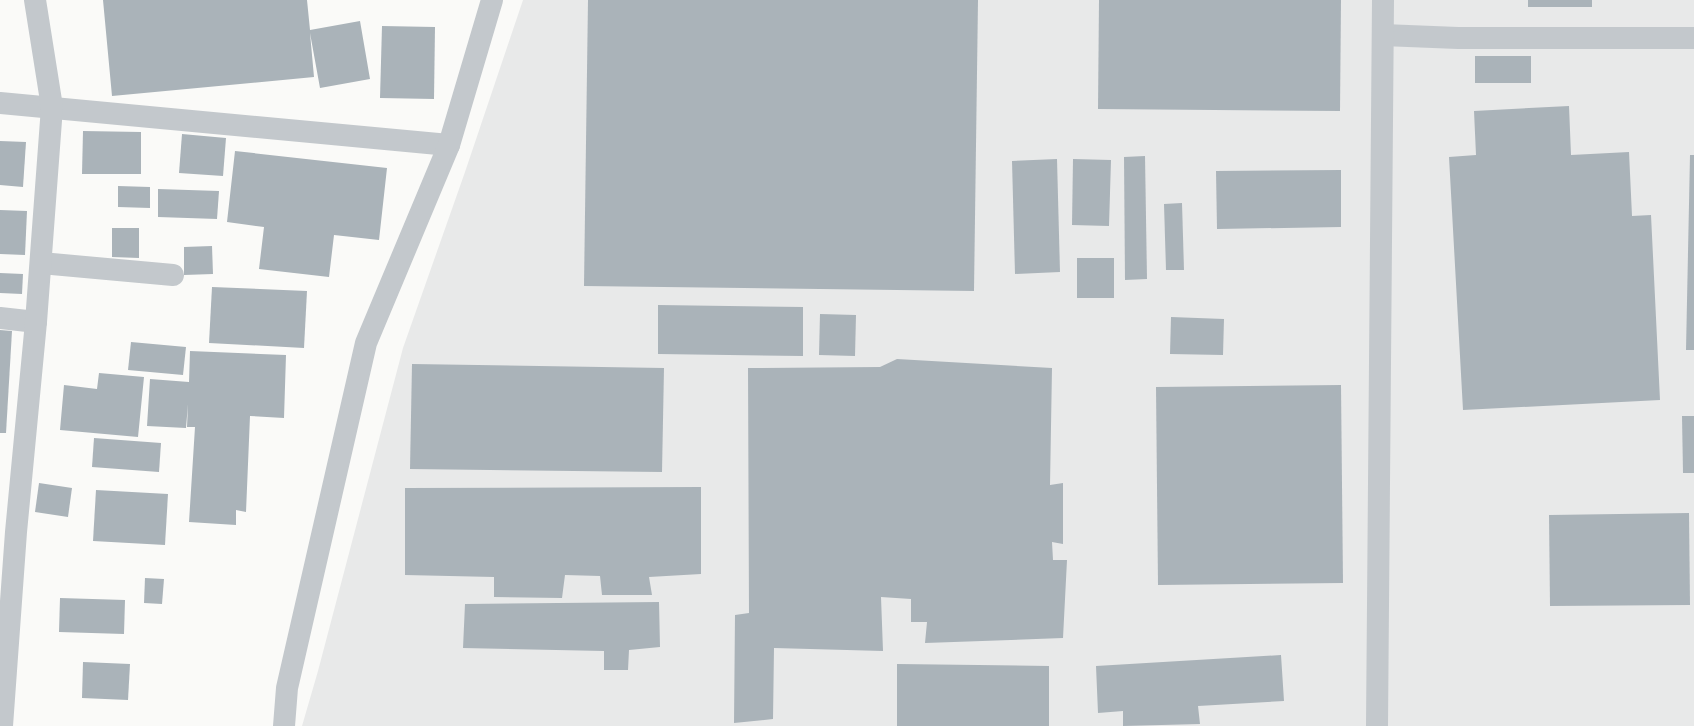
<svg xmlns="http://www.w3.org/2000/svg" width="1694" height="726" font-family="Mulish,sans-serif">
  <style>
    .built { fill: #e8e9e9 }
    .building { fill: #aab3b9 }
    .lines { fill: none; stroke-linecap: round; stroke-linejoin: round }
    .minor { stroke: #c3c8cc; stroke-width: 22 }
  </style>
  <rect width="100%" height="100%" fill="#fafaf8"/>
  <!-- built -->
  <path class="built" d="M523 0H1694V726H302L318 671 403 348 465 172Z"/>
  <!-- building -->
  <g class="building">
    <path d="M103 0H307L310 30 360 21 370 79 320 88 310 33 314 77 112 96Z"/>
    <path d="M588 0H978L974 291 584 286Z"/>
    <path d="M1099 0H1341L1340 111 1098 109Z"/>
    <rect x="1528" y="0" width="64" height="7"/>
    <path d="M382 26 435 27 434 99 380 98Z"/>
    <rect x="1475" y="56" width="56" height="27"/>
    <path d="M1569 106 1571 155 1629 152 1632 216 1651 215 1660 400 1463 410 1449 157 1476 155 1474 111Z"/>
    <path d="M83 131 141 132V174H82Z"/>
    <path d="M182 134 226 138 223 176 179 173Z"/>
    <path d="M0 141 26 142 23 187 0 185Z"/>
    <path d="M235 151 387 168 379 240 334 235 329 277 259 269 264 227 227 222Z"/>
    <path d="M1690 155H1694V350H1686Z"/>
    <path d="M1145 156 1147 279 1125 280 1124 157Z"/>
    <path d="M1057 159 1060 272 1015 274 1012 161Z"/>
    <path d="M1073 159 1111 160 1109 226 1072 225Z"/>
    <path d="M1341 170V227L1217 229 1216 171Z"/>
    <path d="M118 186 150 187V208L118 207Z"/>
    <path d="M158 189 219 191 217 219 158 217Z"/>
    <path d="M1182 203 1184 270H1166L1164 204Z"/>
    <path d="M0 210 27 211 25 255 0 254Z"/>
    <path d="M112 228H139V258L112 257Z"/>
    <path d="M212 246 213 274 184 275V247Z"/>
    <rect x="1077" y="258" width="37" height="40"/>
    <path d="M0 273 23 274 22 294 0 293Z"/>
    <path d="M212 287 307 291 304 348 209 343Z"/>
    <path d="M658 305 803 307V356L658 354Z"/>
    <path d="M820 314 856 315 855 356 819 355Z"/>
    <path d="M1171 317 1224 319 1223 355 1170 354Z"/>
    <path d="M0 330 12 331 6 433H0Z"/>
    <path d="M131 342 186 347 183 375 128 370Z"/>
    <path d="M190 351 286 355 284 418 250 416 246 512 236 510V525L189 522 195 427H187L188 404 186 428 147 426 150 379 189 382Z"/>
    <path d="M897 359 1052 368 1050 485 1063 483V544L1052 542 1053 560H1067L1063 638 925 643 927 622H911V599L881 597 883 651 774 648 773 719 734 723 735 615 749 613 748 368 880 367Z"/>
    <path d="M412 364 664 368 662 472 410 469Z"/>
    <path d="M99 373 144 377 138 437 60 430 64 385 97 389Z"/>
    <path d="M1341 385 1343 583 1158 585 1156 387Z"/>
    <path d="M1682 416H1694V473H1683Z"/>
    <path d="M94 438 161 443 159 472 92 467Z"/>
    <path d="M39 483 72 488 68 517 35 512Z"/>
    <path d="M701 487V574L649 577 652 595H602L600 576 565 575 562 598 494 597V577L405 575V488Z"/>
    <path d="M96 490 168 494 165 545 93 541Z"/>
    <path d="M1689 513 1690 605 1550 606 1549 515Z"/>
    <path d="M145 578 164 579 162 604 144 603Z"/>
    <path d="M60 598 125 600 124 634 59 632Z"/>
    <path d="M659 602 660 647 629 650 628 670H604V651L463 648 465 604Z"/>
    <path d="M1281 655 1284 701 1198 706 1200 724 1123 726V711L1098 713 1096 666Z"/>
    <path d="M83 662 130 664 128 700 82 698Z"/>
    <path d="M897 664 1049 666V726H897Z"/>
  </g>
  <g class="lines">
    <!-- minor -->
    <g class="minor">
      <path d="M1383 35 1458 38H1694"/>
      <path d="M0 103 449 145"/>
      <path d="M41 263 173 275"/>
      <path d="M0 318 36 322"/>
      <path d="M2 726 16 532 36 322 52 107 35 0"/>
      <path d="M284 726 287 688 366 343 449 145 492 0"/>
      <path d="M1377 726 1383 0"/>
    </g>
  </g>
</svg>
